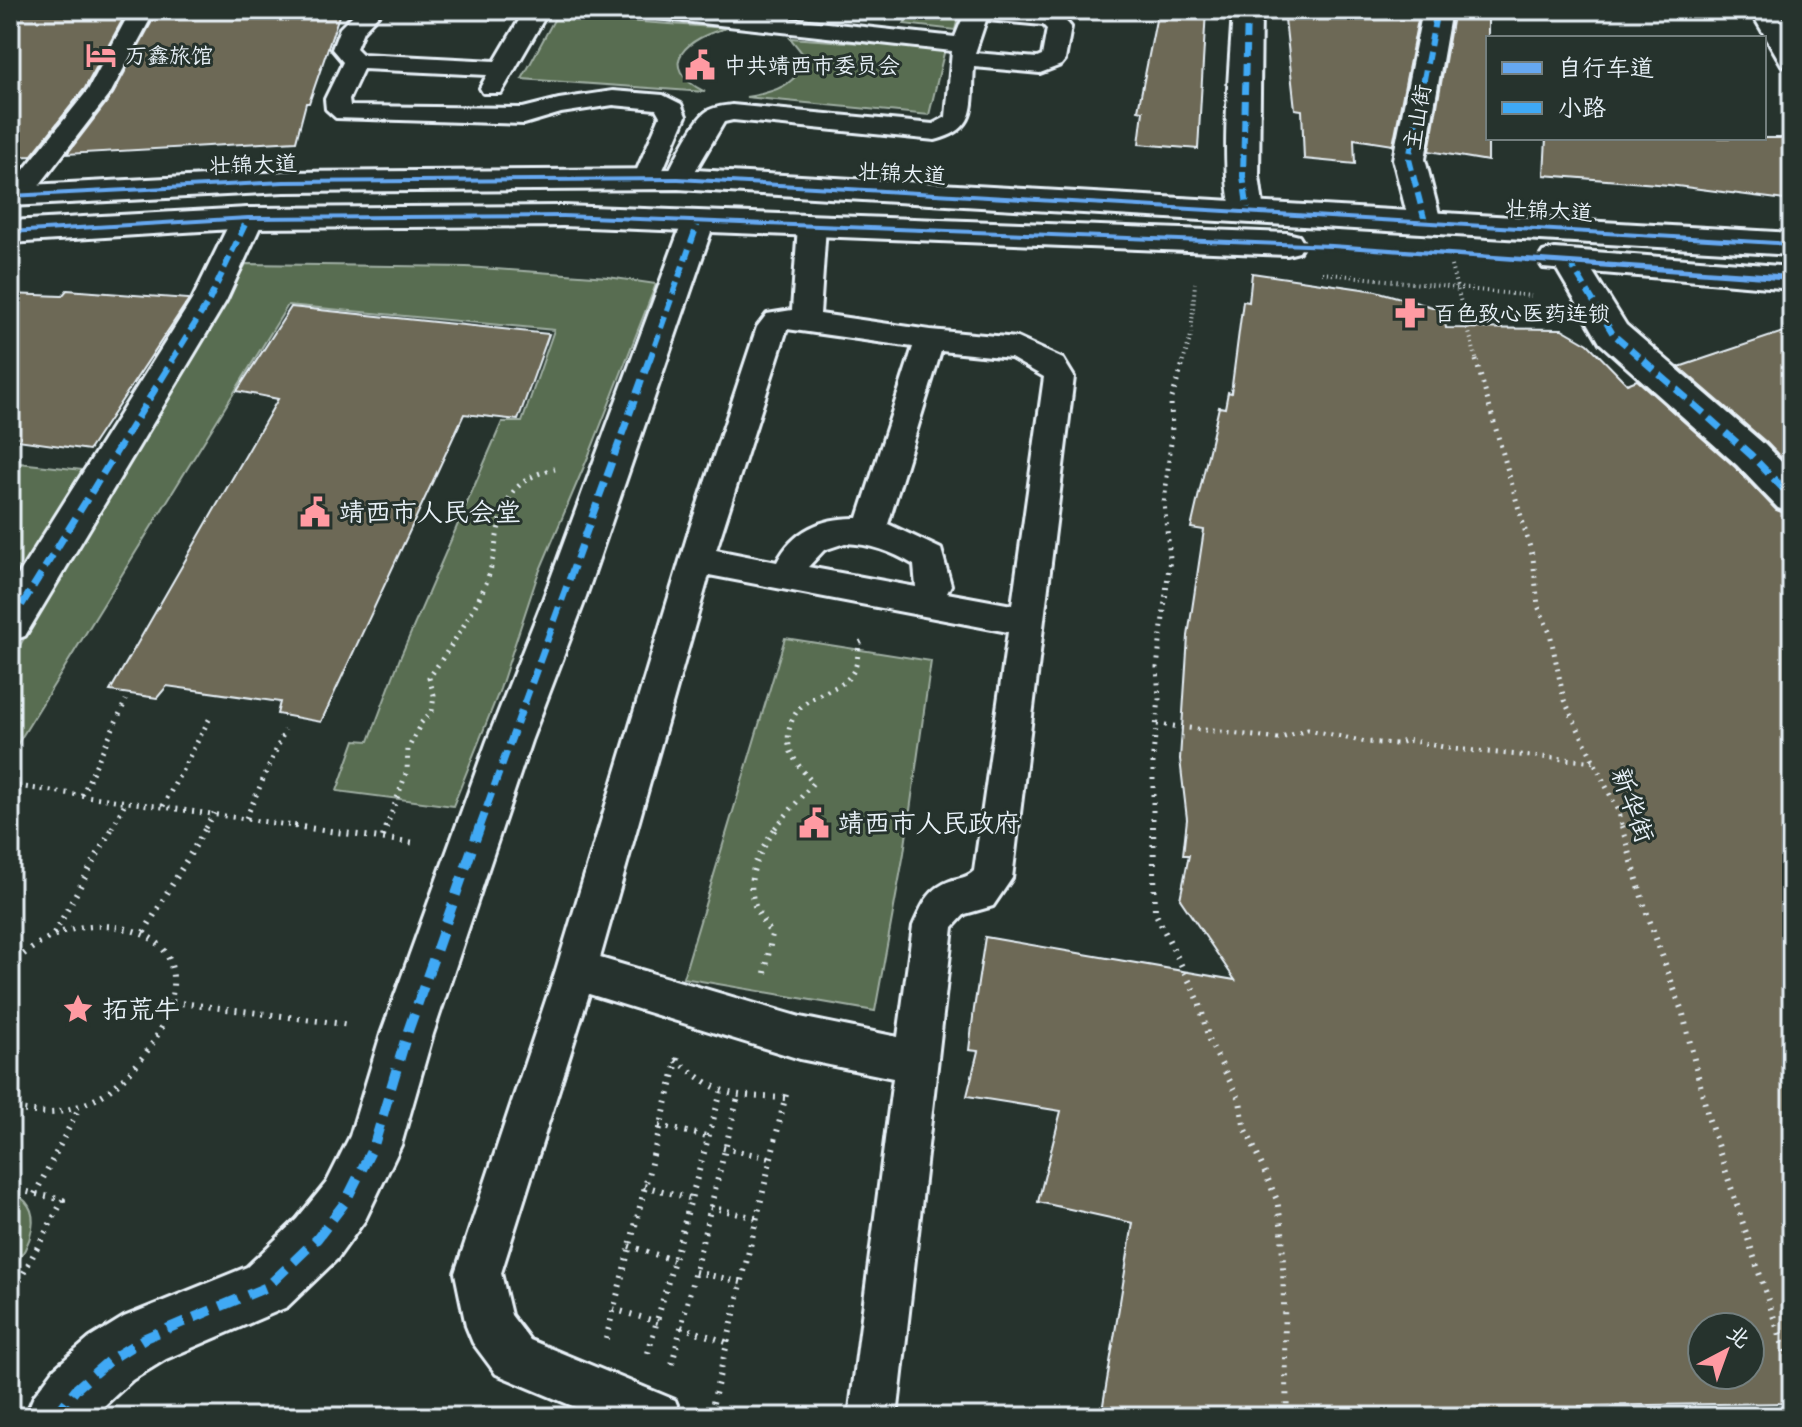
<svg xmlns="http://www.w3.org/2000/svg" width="1802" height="1427" font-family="'Gochi Hand','LXGW WenKai TC',sans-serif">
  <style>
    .green { fill: #596d51; stroke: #a0afa4; stroke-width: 2 }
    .building { fill: #6d6956; stroke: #e8f1f8; stroke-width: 2; fill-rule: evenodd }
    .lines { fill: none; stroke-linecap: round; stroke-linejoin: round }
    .service-casing { stroke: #e8f1f8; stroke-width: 6 }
    .minor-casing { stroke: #e8f1f8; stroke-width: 6 }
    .primary-casing { stroke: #e8f1f8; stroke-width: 6 }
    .path-far2 { stroke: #e8f1f8; stroke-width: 4; stroke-dasharray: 1 4; stroke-linecap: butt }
    .path-far1 { stroke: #e8f1f8; stroke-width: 5; stroke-dasharray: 2 6; stroke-linecap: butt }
    .path { stroke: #e8f1f8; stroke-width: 6; stroke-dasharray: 2 7; stroke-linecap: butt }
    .service { fill: #26332d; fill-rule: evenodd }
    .minor { fill: #26332d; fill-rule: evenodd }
    .primary { fill: #26332d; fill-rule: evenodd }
    .quiet-far2 { stroke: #3fa9f5; stroke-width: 6; stroke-dasharray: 12 6; stroke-linecap: butt }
    .quiet-far1 { stroke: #3fa9f5; stroke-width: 7; stroke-dasharray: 15 7; stroke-linecap: butt }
    .quiet { stroke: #3fa9f5; stroke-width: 10; stroke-dasharray: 19 10; stroke-linecap: butt }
    .cycleway-casing { stroke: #26332d; stroke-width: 5 }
    .cycleway { fill: #66a8f1; fill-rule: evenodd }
    .labels { text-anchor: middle; stroke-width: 6; stroke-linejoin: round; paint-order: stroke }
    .far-poi-label { font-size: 22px; fill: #e8f1f8; stroke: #26332d; text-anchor: start }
    .far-street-label { font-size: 22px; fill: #e8f1f8; stroke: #26332d }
    .poi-label { font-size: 26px; fill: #e8f1f8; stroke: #26332d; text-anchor: start }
    .street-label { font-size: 26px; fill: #e8f1f8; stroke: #26332d }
  </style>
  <rect width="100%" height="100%" fill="#26332d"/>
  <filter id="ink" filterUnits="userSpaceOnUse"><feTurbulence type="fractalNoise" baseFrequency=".0125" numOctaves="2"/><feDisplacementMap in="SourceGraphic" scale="16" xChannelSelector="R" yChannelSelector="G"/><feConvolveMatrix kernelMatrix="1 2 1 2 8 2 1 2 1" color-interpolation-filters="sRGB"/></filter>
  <g filter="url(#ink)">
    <!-- green -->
    <g class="green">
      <path d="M911 10H960L955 30 904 24Z"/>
      <path d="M556 16 727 28C689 37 652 65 705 92L522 79Z"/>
      <path d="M790 38 945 49 929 115 746 97C771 93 803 85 803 54Z"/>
      <path d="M246 264 467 267 608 277 656 284 591 450 537 577 500 689 453 806 337 791 355 740 369 741 400 658 502 422H522L554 330 288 305 15 748H10V662Z"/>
      <path d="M10 462 83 470 10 589Z"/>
      <path d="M785 638 931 661 904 853 875 1011 683 978Z"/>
      <path d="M10 1192C49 1206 30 1248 10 1271Z"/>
    </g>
    <!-- building -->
    <g class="building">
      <path d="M10 10H128L85 88 31 156 10 157Z"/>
      <path d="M158 10H341L309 103H306L296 141 67 154 113 94Z"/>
      <path d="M1158 10H1206L1198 149 1139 144 1143 111 1138 110Z"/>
      <path d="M1284 10H1420L1393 145 1354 139 1355 164 1304 159 1302 110 1295 109Z"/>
      <path d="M1454 10H1488V161L1429 151Z"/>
      <path d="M1546 138H1792V201L1669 185 1544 175Z"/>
      <path d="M1252 273 1376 291 1443 310 1446 328 1562 329 1588 344 1627 384 1637 380 1735 467 1776 510 1792 516V1403L1579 1406 1580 1417H1101L1133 1223 1038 1202 1061 1111 967 1096 978 1051 969 1050 974 1009 985 937 1235 980 1180 899 1189 855H1183L1187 819 1180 759 1188 636 1204 530 1191 528 1219 407 1225 408 1228 392 1231 393 1243 301 1249 302ZM1702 1327H1750V1375H1702Z"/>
      <path d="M67 290 189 299 89 450 10 439V294L62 296Z"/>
      <path d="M291 307 549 334 518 420 464 414 321 722 277 714 280 702 167 686 157 698 110 691 278 399 237 391Z"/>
      <path d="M1792 329V469L1767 443 1679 367Z"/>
    </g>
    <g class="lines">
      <!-- service casing -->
      <g class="service-casing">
        <g id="service">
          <path d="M131 10H155L111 92 27 201H10V187L88 90Z"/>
          <path d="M358 10H383L363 31 356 48 362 54 495 61 525 10H549L501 93H483L480 88 487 75 363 69 349 99 350 106 523 108 559 99 613 91 663 95 681 104 686 116 659 179 655 185H637L633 179 660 116 656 109 613 105 561 113 524 124 336 118 326 109 325 99 343 62 332 49 340 28Z"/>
          <path d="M635 10H710L955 37 966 10C997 10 1051 0 1071 27L1065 60 1061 65 1040 73 974 67C971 106 979 129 935 140L733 120 724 122 687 185H669L665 179C672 165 694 120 706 112 712 107 725 106 732 105L933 124 946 117 952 51 647 17 639 15ZM986 20 1043 25 1047 29 1042 56 1037 58 975 53Z"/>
          <path d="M812 217 822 220 826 226 820 314 930 330 1017 338 1063 359 1074 377 1012 878 993 906 965 914 953 927 897 1417H849L893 1078 800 1059 589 994 501 1273 511 1315 530 1340 675 1400 682 1417H599L496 1374 473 1343 466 1326 455 1273 556 970 688 534 757 327 767 314 792 310 798 226 802 220ZM787 329 913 347 858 518C823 517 793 530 777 562L716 550ZM941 351 1011 358 1044 377 1012 605 947 593 951 585 941 549 888 524ZM845 543C871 544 891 551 914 565L916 587 808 567 824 550ZM709 575 1008 632 974 871C967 878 959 878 950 881 928 889 922 906 913 926L898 1037 800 1017 600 958Z"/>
        </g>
      </g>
      <!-- minor casing -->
      <g class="minor-casing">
        <g id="minor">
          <path d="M1233 10H1261L1259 176 1264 212 1260 219 1248 222 1236 219C1217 190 1231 52 1233 10Z"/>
          <path d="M1423 10H1451L1425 159 1441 222 1437 229 1425 232 1413 229 1409 222 1393 159Z"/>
          <path d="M1750 10H1778L1792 34V68L1782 65Z"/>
          <path d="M248 208 260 211 264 218 226 301 25 636 10 641V588L192 300 232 218 236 211Z"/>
          <path d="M698 213 710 216 714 223 583 605 531 741 433 1034 401 1145 365 1220 337 1259 287 1307 166 1359 132 1380 92 1417H25L34 1396 55 1368 90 1338 124 1317 247 1267 297 1219 327 1182 350 1136 381 1034 487 741 541 605 682 223 686 216Z"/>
          <path d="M1569 250 1581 253 1626 325 1765 445 1792 473V513L1778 508 1737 465 1600 343 1552 261 1557 253Z"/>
        </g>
      </g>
      <!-- primary casing -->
      <g class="primary-casing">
        <g id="primary">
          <path d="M678 169 1792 233V255L678 189 284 192 10 206V186L284 172Z"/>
          <path d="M563 206 1287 233 1299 236 1304 244 1299 252 1287 255 563 226 248 228 10 243V221L248 208Z"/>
          <path d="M1555 249 1792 267V289L1543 268 1538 260 1543 252Z"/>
        </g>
      </g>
      <!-- path-far2 -->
      <g class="path-far2">
        <path d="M1451 266 1477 362"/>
        <path d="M1322 273 1531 296"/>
        <path d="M1183 362 1191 336 1195 283"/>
      </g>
      <!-- path-far1 -->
      <g class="path-far1">
        <path d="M1476 360 1533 558 1538 606 1550 633 1564 700 1619 813 1623 828"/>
        <path d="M1157 724 1278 739 1308 730 1366 742 1396 744 1407 740 1454 749 1597 762"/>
        <path d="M10 785 308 828"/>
        <path d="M82 795 126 700"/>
        <path d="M163 806 211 716"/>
        <path d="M246 818 285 730"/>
        <path d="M112 828 126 801"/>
        <path d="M205 828 214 813"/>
        <path d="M386 828 407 771 408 749 421 723 432 711 434 695 429 678C449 649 469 620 484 588 505 541 486 483 555 469"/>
        <path d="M775 828 813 783C797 764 782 749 791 723 803 688 843 696 855 668 858 661 858 650 859 643L865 640"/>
        <path d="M1153 828V755L1159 699 1157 668 1170 558 1164 503 1172 434 1171 401 1184 360"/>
      </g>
      <!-- path -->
      <g class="path">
        <path d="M294 826 416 843"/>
        <path d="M1153 826 1155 912 1199 1001 1209 1040 1240 1101 1244 1125 1277 1200 1282 1229 1287 1417"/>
        <path d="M1622 826 1645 908 1683 1014 1708 1117 1792 1373"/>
        <path d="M383 837 386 826"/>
        <path d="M144 932 207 826"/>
        <path d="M54 934 113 826"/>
        <path d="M10 966C44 934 80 919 127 929 143 933 162 941 169 959 188 1007 138 1075 99 1097 88 1104 71 1109 59 1112 44 1115 25 1110 10 1109"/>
        <path d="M765 973 772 934C739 893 749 866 777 826"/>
        <path d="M173 1002 351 1025"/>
        <path d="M676 1060C724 1097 724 1095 785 1098"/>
        <path d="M659 1126 707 1136"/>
        <path d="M723 1148 770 1158"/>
        <path d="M644 1186 689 1198"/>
        <path d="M10 1188 63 1200 10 1298"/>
        <path d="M35 1194 80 1106"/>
        <path d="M710 1207 756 1218"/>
        <path d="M629 1246 673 1260"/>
        <path d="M695 1272 741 1282"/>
        <path d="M613 1309 658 1322"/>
        <path d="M681 1327 726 1342"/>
        <path d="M606 1339 679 1054"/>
        <path d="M648 1353 721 1092"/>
        <path d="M672 1364 738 1097"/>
        <path d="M713 1403 787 1090"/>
      </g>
      <!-- service -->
      <use href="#service" class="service"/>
      <!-- minor -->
      <use href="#minor" class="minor"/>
      <!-- primary -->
      <use href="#primary" class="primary"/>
      <!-- quiet-far2 -->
      <g class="quiet-far2">
        <path d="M1247 10 1243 176 1248 212"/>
        <path d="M1425 222 1409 159 1437 10"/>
        <path d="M1569 261 1613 334 1645 362"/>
        <path d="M171 362 209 301 248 218"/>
        <path d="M649 362 698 223"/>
      </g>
      <!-- quiet-far1 -->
      <g class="quiet-far1">
        <path d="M1643 360 1751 455 1792 498"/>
        <path d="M10 624 173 360"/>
        <path d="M479 828 649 360"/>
      </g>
      <!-- quiet -->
      <path class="quiet" d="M55 1417 76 1389 111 1359 145 1338 267 1287 317 1239 346 1201 374 1145 407 1034 480 826"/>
      <!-- cycleway casing -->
      <g class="cycleway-casing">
        <g id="cycleway">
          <path d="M678 177 1792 242V246L678 181 284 184 10 198V194L284 180Z"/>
          <path d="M563 214 1332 244 1792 275V281L1332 248 563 218 248 220 10 234V230L248 216Z"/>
        </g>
      </g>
      <!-- cycleway -->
      <use href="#cycleway" class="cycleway"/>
    </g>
  </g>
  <!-- icons -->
  <defs>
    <g id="hotel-bare" transform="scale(2.4)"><path d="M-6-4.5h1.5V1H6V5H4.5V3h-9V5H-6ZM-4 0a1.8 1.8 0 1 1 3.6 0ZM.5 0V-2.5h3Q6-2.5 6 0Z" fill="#ff9aa2" stroke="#26332d" stroke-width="2.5" paint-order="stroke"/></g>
    <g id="civic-bare" transform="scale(2.4)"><path d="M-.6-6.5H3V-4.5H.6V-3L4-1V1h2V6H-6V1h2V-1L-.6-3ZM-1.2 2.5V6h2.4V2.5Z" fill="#ff9aa2" stroke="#26332d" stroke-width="2.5" paint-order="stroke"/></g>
    <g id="pharmacy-bare" transform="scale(2.4)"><path d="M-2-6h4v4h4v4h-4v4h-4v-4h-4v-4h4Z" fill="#ff9aa2" stroke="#26332d" stroke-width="2.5" paint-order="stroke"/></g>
    <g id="sight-bare" transform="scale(2.4)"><path d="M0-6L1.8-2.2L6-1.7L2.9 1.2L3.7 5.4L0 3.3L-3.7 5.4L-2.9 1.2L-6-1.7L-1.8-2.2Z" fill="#ff9aa2" stroke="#26332d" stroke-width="2.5" paint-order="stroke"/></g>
  </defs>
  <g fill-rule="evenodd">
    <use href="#hotel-bare" x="101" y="55"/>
    <use href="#civic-bare" x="700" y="65"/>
    <use href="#pharmacy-bare" x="1410" y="313"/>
    <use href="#civic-bare" x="315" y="512"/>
    <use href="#civic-bare" x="814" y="823"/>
    <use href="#sight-bare" x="78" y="1009"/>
  </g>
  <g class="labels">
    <!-- far-poi labels -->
    <g class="far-poi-label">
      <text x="125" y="63">万鑫旅馆</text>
      <text x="724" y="73">中共靖西市委员会</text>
      <text x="1434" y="321">百色致心医药连锁</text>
    </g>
    <!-- far-street labels -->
    <g class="far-street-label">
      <text transform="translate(1417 117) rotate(-80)" y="8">主山街</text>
      <text transform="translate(253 164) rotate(-2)" y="8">壮锦大道</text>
      <text transform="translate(902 173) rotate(3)" y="8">壮锦大道</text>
      <text transform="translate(1549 210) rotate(3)" y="8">壮锦大道</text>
    </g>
    <!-- poi labels -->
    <g class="poi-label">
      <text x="339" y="521">靖西市人民会堂</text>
      <text x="838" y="832">靖西市人民政府</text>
      <text x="102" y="1018">拓荒牛</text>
    </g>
    <!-- street labels -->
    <g class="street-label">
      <text transform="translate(1633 805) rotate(70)" y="9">新华街</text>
    </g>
  </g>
  <!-- margin -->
  <rect width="1802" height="1427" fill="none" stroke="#26332d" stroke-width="40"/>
  <rect x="20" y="20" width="1762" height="1387" fill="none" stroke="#e8f1f8" stroke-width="3" filter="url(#ink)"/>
  <!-- legend -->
  <rect x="1486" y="36" width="280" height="104" fill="#26332d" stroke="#747f7e" stroke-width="2"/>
  <rect x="1502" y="62" width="40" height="12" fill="#66a8f1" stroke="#747f7e" stroke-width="2"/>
  <text x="1558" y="76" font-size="24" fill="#e8f1f8">自行车道</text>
  <rect x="1502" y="102" width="40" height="12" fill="#3fa9f5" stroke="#747f7e" stroke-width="2"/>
  <text x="1558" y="116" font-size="24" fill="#e8f1f8">小路</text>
  <!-- north arrow -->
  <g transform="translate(1726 1351) rotate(41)"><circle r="38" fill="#26332d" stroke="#747f7e" stroke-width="2"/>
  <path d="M0-6L14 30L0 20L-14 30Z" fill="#ff9aa2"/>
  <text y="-12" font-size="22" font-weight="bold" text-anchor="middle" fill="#e8f1f8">北</text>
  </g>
</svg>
